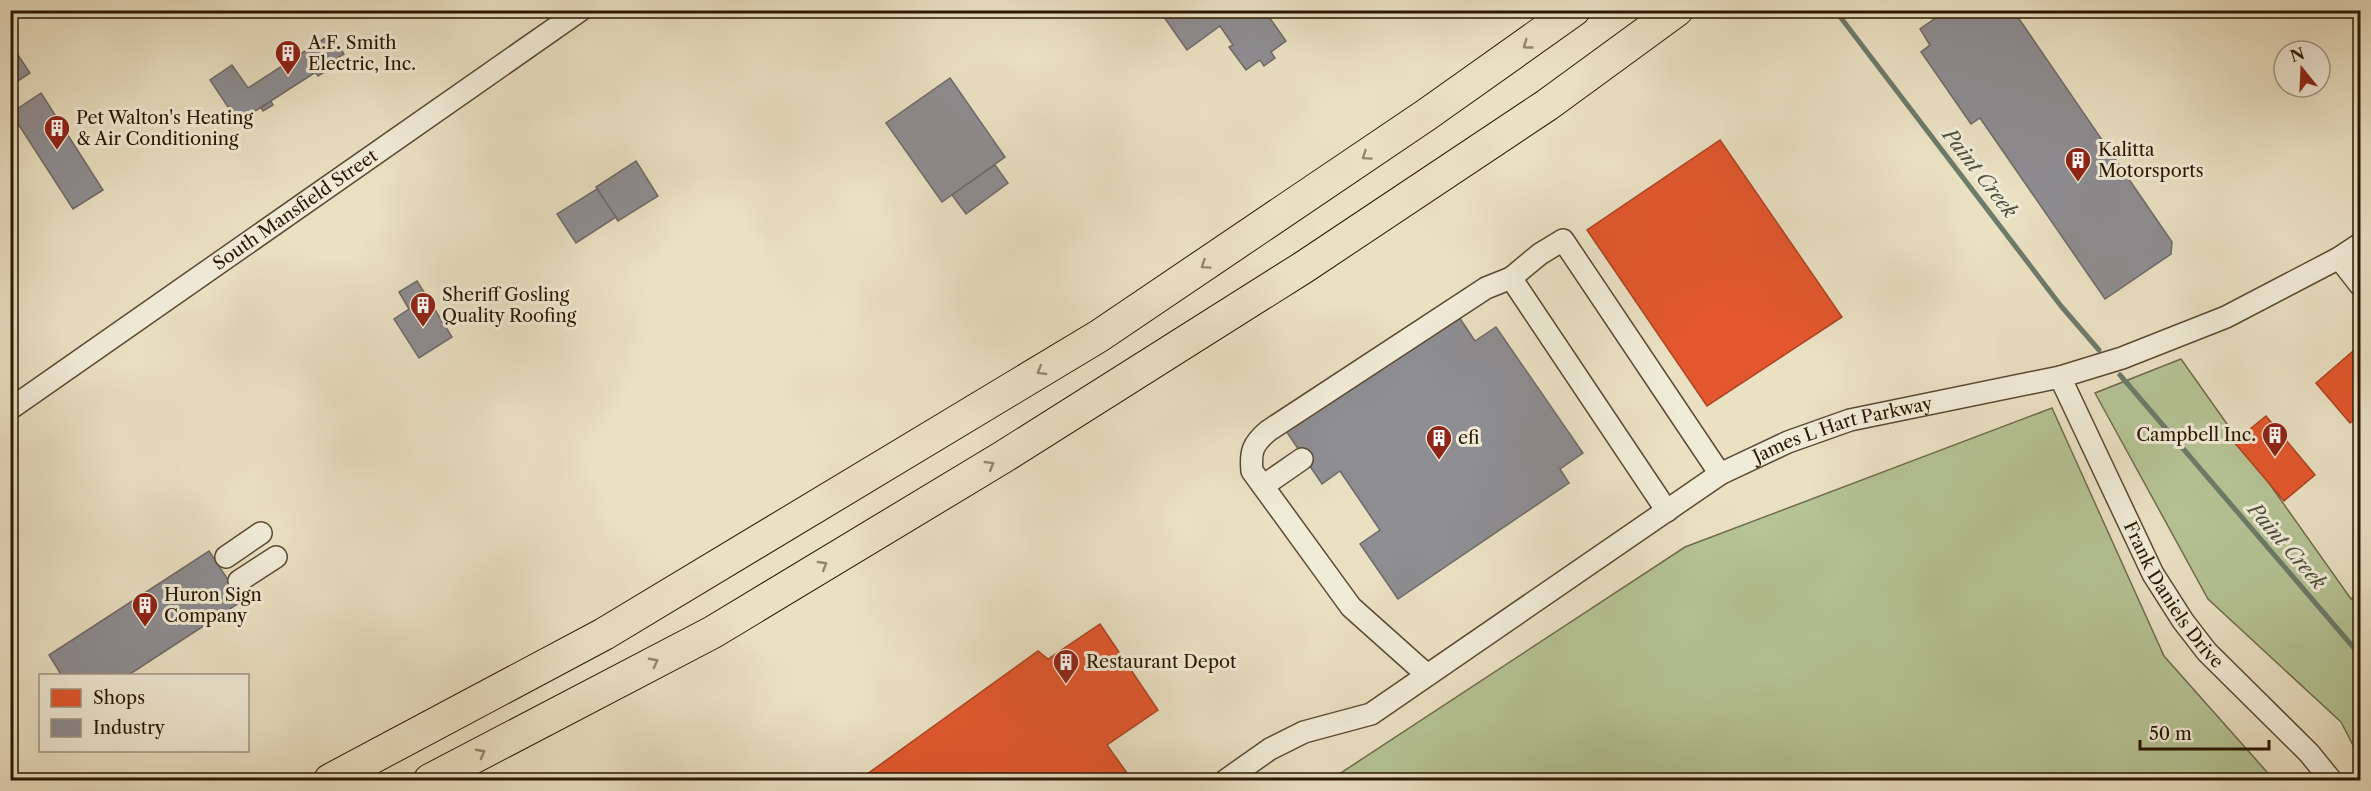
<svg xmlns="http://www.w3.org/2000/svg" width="2371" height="791" font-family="'Libre Caslon Text',serif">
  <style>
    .green { fill: #b5c395; stroke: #706d4a; stroke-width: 1.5 }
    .shops { fill: #e4572e; stroke: #ac4420; stroke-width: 1.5 }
    .industry { fill: #8d8d92; stroke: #6f6a66; stroke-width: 1.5 }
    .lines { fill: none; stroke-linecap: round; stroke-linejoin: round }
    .stream { stroke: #6c7b6a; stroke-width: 5 }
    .minor-casing { stroke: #5a4a31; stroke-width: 24 }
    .highway-casing { stroke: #2a1700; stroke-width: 34 }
    .minor { stroke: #f1ecd8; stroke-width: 21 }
    .highway { stroke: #eae1c3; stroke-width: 32 }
    .oneway { stroke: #94866b }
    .labels { text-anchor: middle; stroke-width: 6; stroke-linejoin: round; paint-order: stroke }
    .poi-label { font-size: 18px; fill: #2a1700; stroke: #f1ecd8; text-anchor: start }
    .street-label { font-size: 18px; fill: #2a1700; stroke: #f1ecd8 }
    .water-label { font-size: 20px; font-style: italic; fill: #50513e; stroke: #f1ecd8 }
  </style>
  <rect width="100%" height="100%" fill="#eae1c3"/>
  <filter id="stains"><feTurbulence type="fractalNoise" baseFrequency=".00333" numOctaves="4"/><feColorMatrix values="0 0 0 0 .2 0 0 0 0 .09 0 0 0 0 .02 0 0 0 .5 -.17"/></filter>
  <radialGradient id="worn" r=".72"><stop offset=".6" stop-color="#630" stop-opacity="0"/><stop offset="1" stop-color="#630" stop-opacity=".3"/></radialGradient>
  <!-- green -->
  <g class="green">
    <path d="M2181 359 2351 599 2360 592V759L2341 722 2208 599 2095 393Z"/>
    <path d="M2052 408 2164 656 2274 780H2071L2064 778 2061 780H1330L1685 547Z"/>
  </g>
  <!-- shops -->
  <g class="shops">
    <path d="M1720 140 1842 317 1707 406 1587 230Z"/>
    <path d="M2353 351 2360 360V415L2350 423 2316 383Z"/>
    <path d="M2266 416 2315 475 2284 501 2234 442Z"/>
    <path d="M1100 624 1158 710 1107 745 1132 780H865L863 777 1038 651 1048 659Z"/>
  </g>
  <!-- industry -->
  <g class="industry">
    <path d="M163 10H180L168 18Z"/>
    <path d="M1159 10H1260L1264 16 1267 14 1286 41 1271 52 1275 58 1264 66 1260 60 1246 70 1229 47 1233 45 1220 26 1187 50Z"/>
    <path d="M1947 10H2013L2172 242 2171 254 2105 299 1980 118 1971 124 1921 52 1930 45 1920 29Z"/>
    <path d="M331 34 344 54 238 122 210 80 232 65 248 88Z"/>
    <path d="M10 43 30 73 10 86Z"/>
    <path d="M324 67 326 71 318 76 315 72Z"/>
    <path d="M950 78 1005 157 942 202 886 123Z"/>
    <path d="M41 93 103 190 73 209 11 113Z"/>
    <path d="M271 101 273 105 263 111 261 108Z"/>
    <path d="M636 161 658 196 618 221 596 187Z"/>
    <path d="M995 165 1008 183 966 214 952 195Z"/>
    <path d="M597 189 616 217 576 243 557 214Z"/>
    <path d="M417 281 452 337 419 358 394 319 409 309 399 292Z"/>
    <path d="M1457 314 1475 341 1496 327 1583 453 1560 469 1569 483 1398 599 1360 544 1380 530 1340 471 1322 484 1286 431Z"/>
    <path d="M209 551 242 601 127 676H62L49 655Z"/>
  </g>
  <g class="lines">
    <!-- stream -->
    <g class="stream">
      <path d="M1838 14 2061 306 2099 350"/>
      <path d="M2120 375 2360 655"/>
    </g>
    <!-- minor casing -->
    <g class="minor-casing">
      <g id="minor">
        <path d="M2339 258 2360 285"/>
        <path id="s1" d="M2060 377 2153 574 2183 621 2207 652 2309 753 2331 780"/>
        <path id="s2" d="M10 409 581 10"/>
        <path d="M1263 486 1302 459"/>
        <path d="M1667 511 1511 278 1540 254 1563 240 1720 474"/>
        <path d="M226 557 261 533"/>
        <path d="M239 581 276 557"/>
        <path d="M1426 674 1351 607 1252 471C1250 451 1253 444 1268 431L1486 288 1511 278"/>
        <path id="s3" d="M1226 780 1270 749 1304 732 1371 714 1720 474 1788 442 1850 420 2060 377 2122 358 2226 317 2339 258 2360 244"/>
      </g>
    </g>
    <!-- highway casing -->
    <g class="highway-casing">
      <g id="highway">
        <path d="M330 780 604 634 1099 336 1426 115 1574 10"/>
        <path d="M430 780 713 632 1003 457 1304 267 1547 105 1677 10"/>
      </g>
    </g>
    <!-- minor -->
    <use href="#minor" class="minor"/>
    <!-- highway -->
    <use href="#highway" class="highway"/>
  </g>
  <!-- one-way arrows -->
  <defs><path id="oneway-chevron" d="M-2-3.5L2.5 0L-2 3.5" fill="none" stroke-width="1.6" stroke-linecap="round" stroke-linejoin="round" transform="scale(1.5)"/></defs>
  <g class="oneway">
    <use href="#oneway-chevron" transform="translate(1527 45) rotate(144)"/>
    <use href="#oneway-chevron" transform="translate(1366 156) rotate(146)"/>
    <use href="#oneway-chevron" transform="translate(1205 265) rotate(146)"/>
    <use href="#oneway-chevron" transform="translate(1041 371) rotate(149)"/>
    <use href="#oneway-chevron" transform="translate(990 465) rotate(-31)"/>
    <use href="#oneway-chevron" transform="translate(823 565) rotate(-31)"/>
    <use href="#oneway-chevron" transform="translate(654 662) rotate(-28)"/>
    <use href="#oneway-chevron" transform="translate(481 753) rotate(-28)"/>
  </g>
  <!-- icons -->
  <defs>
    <g id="building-pin" transform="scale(1.35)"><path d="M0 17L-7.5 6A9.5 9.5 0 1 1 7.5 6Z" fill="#8f2418" stroke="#f1ecd8"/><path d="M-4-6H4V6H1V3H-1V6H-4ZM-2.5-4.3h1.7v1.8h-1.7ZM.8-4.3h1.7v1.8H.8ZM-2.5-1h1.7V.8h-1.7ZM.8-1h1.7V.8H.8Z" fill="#fff"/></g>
  </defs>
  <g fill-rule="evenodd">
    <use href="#building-pin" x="288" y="53"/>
    <use href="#building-pin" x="57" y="128"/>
    <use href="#building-pin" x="2078" y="160"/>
    <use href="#building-pin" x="423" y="305"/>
    <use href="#building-pin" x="2275" y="435"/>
    <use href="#building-pin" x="1439" y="438"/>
    <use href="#building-pin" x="145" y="605"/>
    <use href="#building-pin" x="1066" y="662"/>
  </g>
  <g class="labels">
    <!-- poi labels -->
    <g class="poi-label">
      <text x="308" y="49">A.F. Smith<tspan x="308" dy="21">Electric, Inc.</tspan></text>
      <text x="76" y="124">Pet Walton's Heating<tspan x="76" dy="21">&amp; Air Conditioning</tspan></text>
      <text x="2098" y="156">Kalitta<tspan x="2098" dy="21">Motorsports</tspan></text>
      <text x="442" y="301">Sheriff Gosling<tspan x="442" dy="21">Quality Roofing</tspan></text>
      <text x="2256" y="441" text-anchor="end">Campbell Inc.</text>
      <text x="1458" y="444">efi</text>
      <text x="164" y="601">Huron Sign<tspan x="164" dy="21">Company</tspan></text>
      <text x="1086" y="668">Restaurant Depot</text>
    </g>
    <!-- street labels -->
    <g class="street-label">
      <text dy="6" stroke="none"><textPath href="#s2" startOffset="348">South Mansfield Street</textPath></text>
      <text dy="6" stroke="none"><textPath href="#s3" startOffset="716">James L Hart Parkway</textPath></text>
      <text dy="6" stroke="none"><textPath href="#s1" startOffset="246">Frank Daniels Drive</textPath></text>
    </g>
    <!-- water labels -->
    <g class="water-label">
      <text transform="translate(1980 173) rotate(52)" y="7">Paint Creek</text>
      <text transform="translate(2287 546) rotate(49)" y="7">Paint Creek</text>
    </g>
  </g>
  <!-- margin -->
  <rect width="2371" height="791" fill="none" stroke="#eae1c3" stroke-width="36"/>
  <rect x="12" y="12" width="2347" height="767" fill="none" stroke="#2a1700" stroke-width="3"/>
  <rect x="18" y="18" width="2335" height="755" fill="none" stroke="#2a1700" stroke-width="1.5"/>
  <!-- legend -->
  <rect x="39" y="674" width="210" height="78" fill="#f1ecd8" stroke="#a19782" stroke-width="1.5"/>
  <rect x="51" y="689" width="30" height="18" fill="#e4572e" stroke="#a19782" stroke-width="1.5"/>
  <text x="93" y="704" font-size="18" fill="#2a1700">Shops</text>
  <rect x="51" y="719" width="30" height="18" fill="#8d8d92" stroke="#a19782" stroke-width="1.5"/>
  <text x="93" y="734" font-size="18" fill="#2a1700">Industry</text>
  <!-- north arrow -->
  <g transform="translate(2302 69) rotate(342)"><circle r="28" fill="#f1ecd8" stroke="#a19782" stroke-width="1.5"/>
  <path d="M0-4.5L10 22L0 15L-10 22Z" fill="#8f2418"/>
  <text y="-9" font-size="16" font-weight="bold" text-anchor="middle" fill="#2a1700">N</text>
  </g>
  <!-- scale -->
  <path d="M2140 740v9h129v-9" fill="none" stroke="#2a1700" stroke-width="3"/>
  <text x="2149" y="740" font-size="18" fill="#2a1700" stroke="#f1ecd8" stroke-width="4.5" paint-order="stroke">50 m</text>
  <rect width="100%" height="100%" filter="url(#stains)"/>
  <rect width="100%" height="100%" fill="url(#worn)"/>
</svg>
